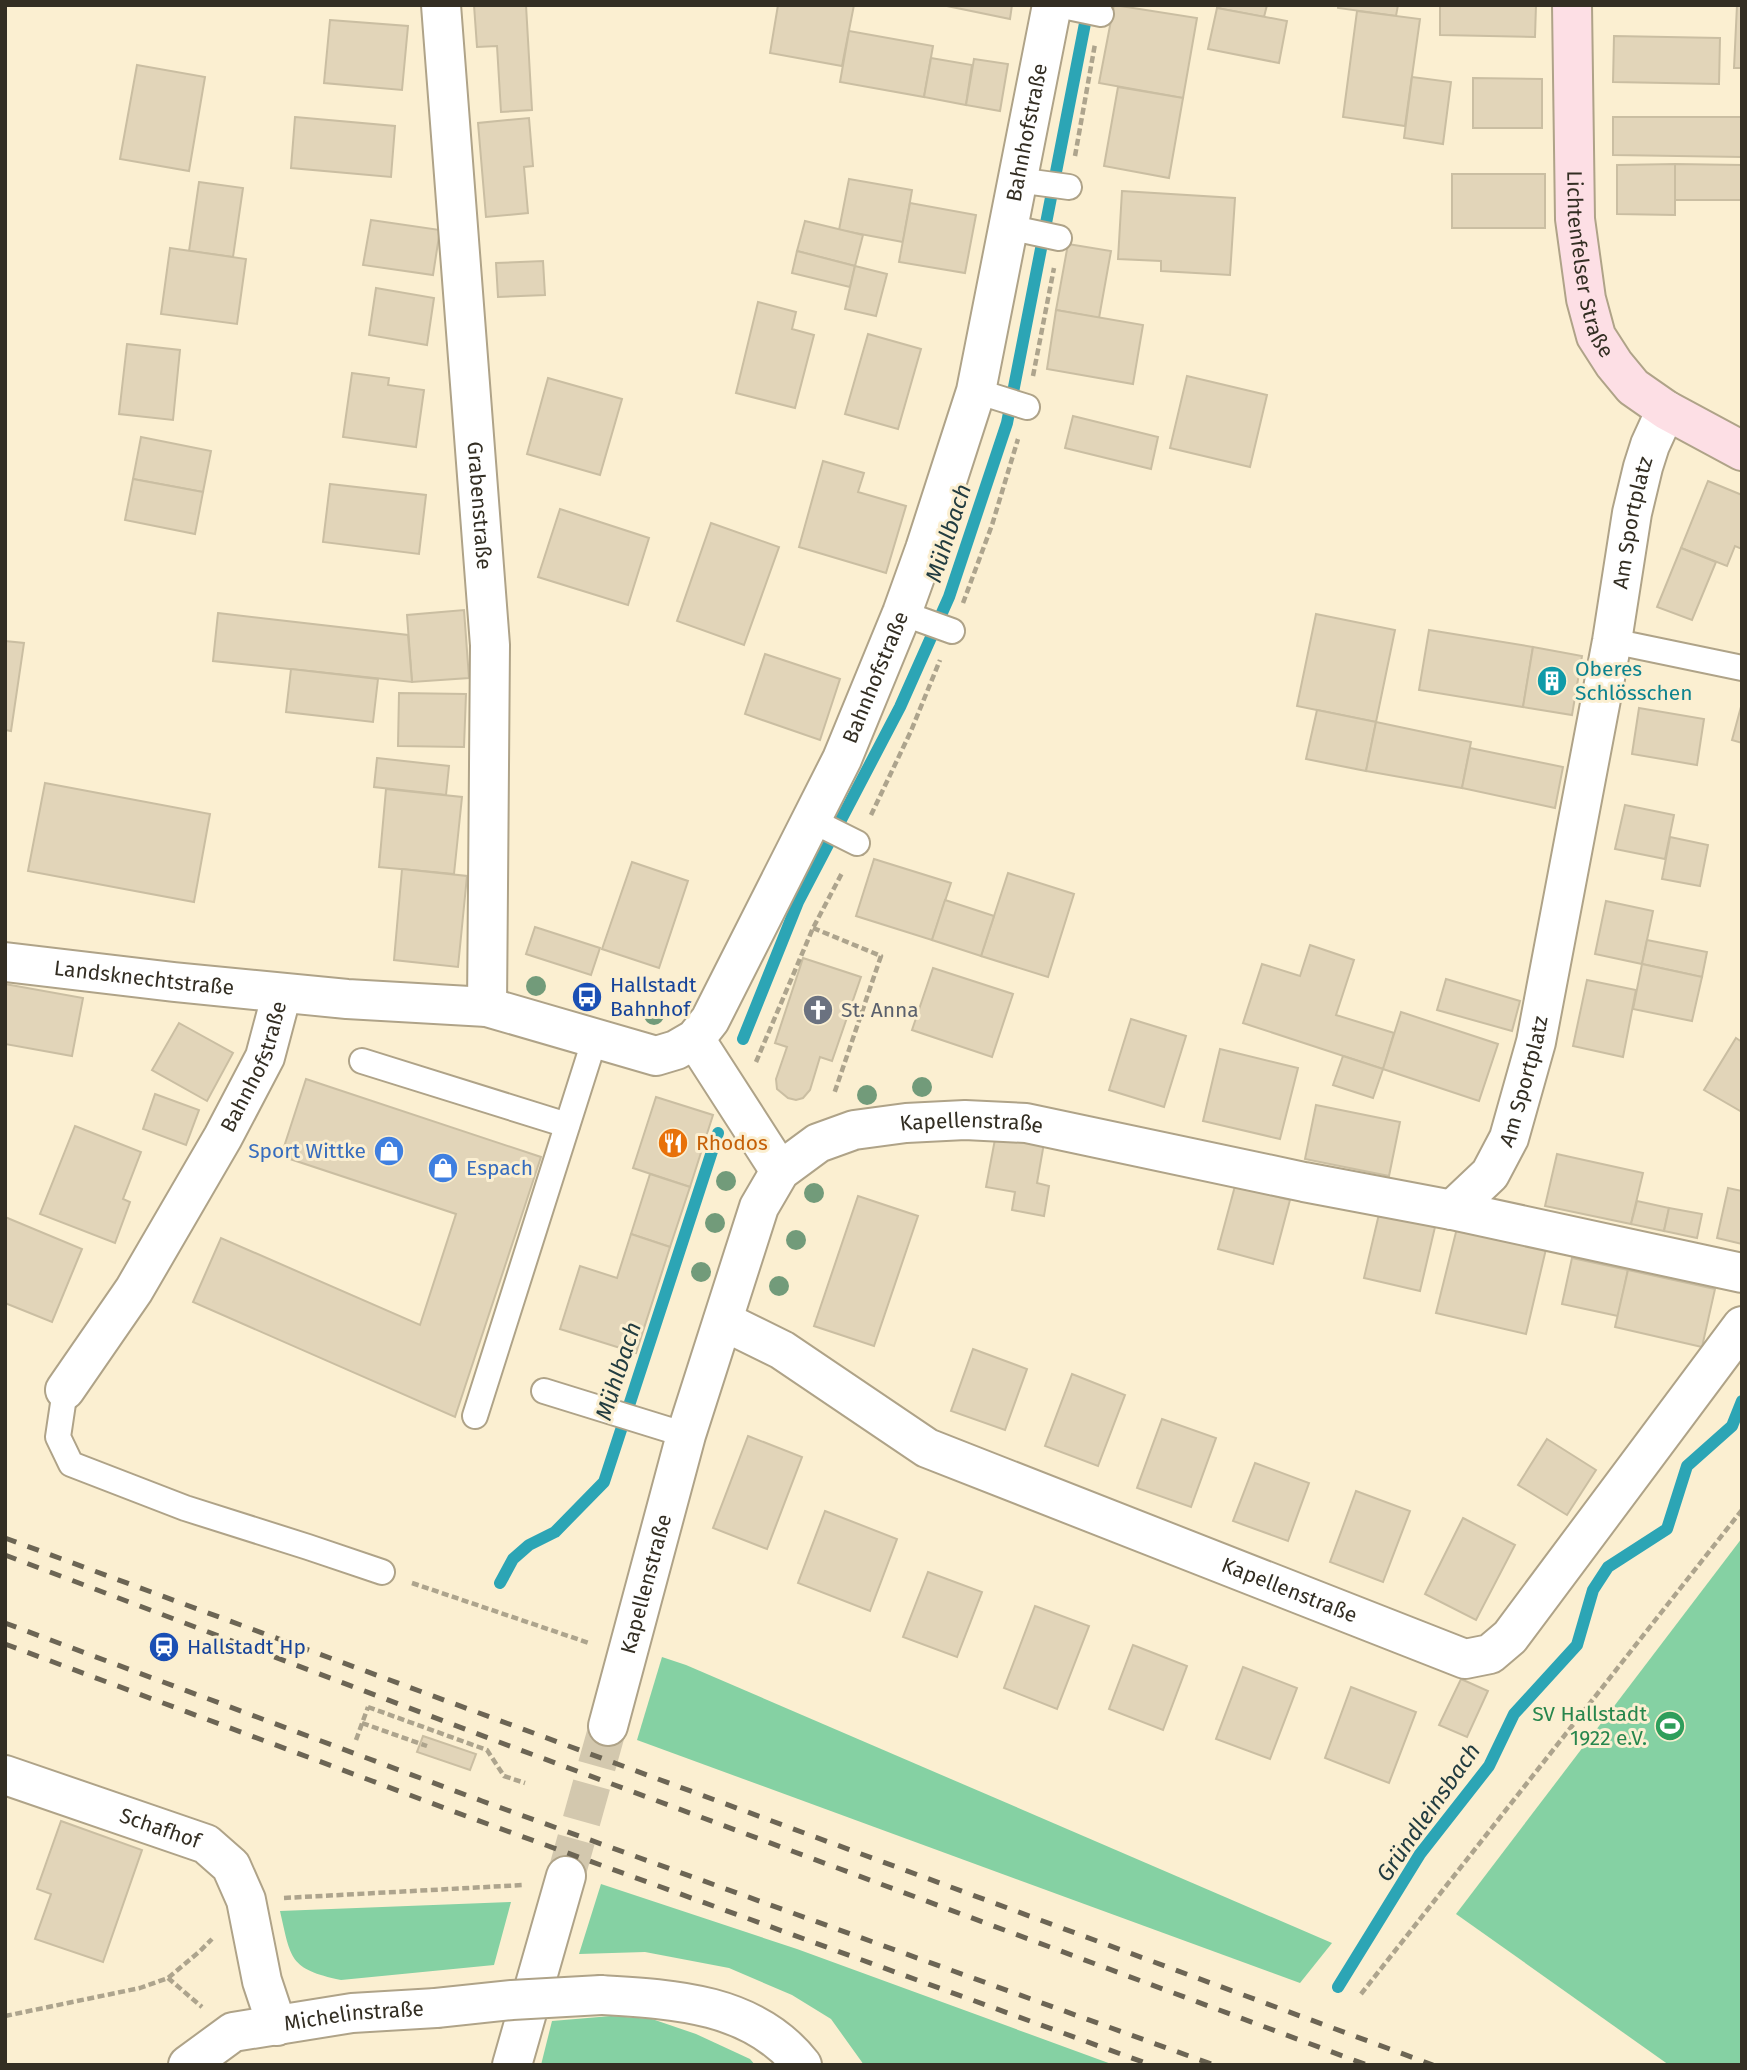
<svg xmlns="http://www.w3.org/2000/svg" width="1747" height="2070" font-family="'Fira Sans',sans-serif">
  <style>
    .green { fill: #85d1a3 }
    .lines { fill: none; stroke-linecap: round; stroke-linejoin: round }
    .stream { stroke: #2ca5b5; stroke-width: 12 }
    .building { fill: #e2d5b9; stroke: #cabea2; stroke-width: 2 }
    .street-tunnel { stroke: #d3c8ae; stroke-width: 38; stroke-dasharray: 38 19; stroke-linecap: butt }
    .lane-casing { stroke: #afa388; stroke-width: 28 }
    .street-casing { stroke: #afa388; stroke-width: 42 }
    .secondary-casing { stroke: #afa388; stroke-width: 42 }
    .path { stroke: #ada48d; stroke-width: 4.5; stroke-dasharray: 7 3.5; stroke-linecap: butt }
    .lane { stroke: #fff; stroke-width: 24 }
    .street { stroke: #fff; stroke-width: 38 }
    .secondary { stroke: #fddfe5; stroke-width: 38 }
    .rail { stroke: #6c6554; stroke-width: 5; stroke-dasharray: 12 12; stroke-linecap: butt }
    .street-bridge-casing { stroke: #afa388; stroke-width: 42; stroke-linecap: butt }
    .street-bridge { stroke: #fff; stroke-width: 38 }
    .tree { fill: #729b7a }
    .labels { text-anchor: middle; stroke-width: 6; stroke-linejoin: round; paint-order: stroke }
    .street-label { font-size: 21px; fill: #332e23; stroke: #fbefd1 }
    .culture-label { font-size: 21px; fill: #0d838f; stroke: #fbefd1; text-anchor: start }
    .transit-label { font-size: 21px; fill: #164399; stroke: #fbefd1; text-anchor: start }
    .worship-label { font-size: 21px; fill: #5b616d; stroke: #fbefd1; text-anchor: start }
    .food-label { font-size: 21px; fill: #c56008; stroke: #fbefd1; text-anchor: start }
    .shop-label { font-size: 21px; fill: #366cbe; stroke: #fbefd1; text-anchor: end }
    .leisure-label { font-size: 21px; fill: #27864d; stroke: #fbefd1; text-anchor: end }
    .water-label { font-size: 23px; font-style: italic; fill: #223c40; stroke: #fbefd1 }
  </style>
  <rect width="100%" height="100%" fill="#fbefd1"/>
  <!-- green -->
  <g class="green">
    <path d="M1742 1538V2065H1669L1456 1914Z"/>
    <path d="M662 1657 686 1665 1332 1943 1300 1983 637 1740Z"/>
    <path d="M601 1884 797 1949 1114 2065H864L831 2019 792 1995 729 1968 645 1952 579 1954Z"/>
    <path d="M511 1902 494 1965 341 1980C289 1969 291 1959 280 1911Z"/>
    <path d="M611 2016 652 2019 696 2034 750 2059 755 2065H541L552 2021Z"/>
  </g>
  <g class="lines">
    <!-- stream -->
    <g class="stream">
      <path d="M743 1039 798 902 900 707 949 597 1007 423 1088 8"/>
      <path d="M500 1583 513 1559 529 1545 555 1532 604 1482 718 1133"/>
      <path d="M1338 1987 1420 1854 1489 1766 1514 1714 1577 1645 1593 1590 1608 1567 1667 1529 1687 1466 1732 1426 1742 1401"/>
    </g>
  </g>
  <!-- building -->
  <g class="building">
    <path d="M474 5H526L532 110 501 112 497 46 477 47Z"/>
    <path d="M778 5H854L842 66 770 53Z"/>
    <path d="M942 5H1012L1010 19Z"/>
    <path d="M1114 5 1197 18 1183 98 1099 83Z"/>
    <path d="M1217 5H1267L1264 17 1217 8Z"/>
    <path d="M1338 5H1398L1396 16 1338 8Z"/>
    <path d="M1440 5H1536L1535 37 1440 35Z"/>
    <path d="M1737 5H1742V68H1734Z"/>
    <path d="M1217 8 1287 21 1279 63 1208 49Z"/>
    <path d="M1357 11 1420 19 1405 126 1343 117Z"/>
    <path d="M330 20 408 26 402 90 324 83Z"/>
    <path d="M849 31 933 46 924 97 840 82Z"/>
    <path d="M1614 36 1720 38 1719 84 1613 82Z"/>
    <path d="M931 58 972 65 966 105 924 97Z"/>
    <path d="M974 59 1008 64 1000 111 966 105Z"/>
    <path d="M137 65 205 77 189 171 120 159Z"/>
    <path d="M1412 77 1451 82 1443 144 1404 138Z"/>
    <path d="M1473 78 1542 79V128H1473Z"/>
    <path d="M1118 87 1183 98 1169 178 1104 166Z"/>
    <path d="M295 117 395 126 391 177 291 168Z"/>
    <path d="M1613 117H1742V157L1613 155Z"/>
    <path d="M529 118 533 166 524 167 528 213 486 217 478 123Z"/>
    <path d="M1675 164V215L1617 214V165Z"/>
    <path d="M1675 164 1742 165V200H1675Z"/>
    <rect x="1452" y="174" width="93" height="54"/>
    <path d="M849 179 912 190 903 242 839 230Z"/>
    <path d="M199 182 243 188 233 257 189 251Z"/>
    <path d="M1122 191 1235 198 1230 275 1161 271V261L1118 259Z"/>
    <path d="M910 203 976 215 965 273 899 262Z"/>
    <path d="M371 220 440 230 433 275 363 265Z"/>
    <path d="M805 221 863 235 855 266 797 251Z"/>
    <path d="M1068 244 1111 251 1099 318 1056 310Z"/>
    <path d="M170 248 246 259 237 324 161 314Z"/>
    <path d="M797 251 855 266 850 287 792 273Z"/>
    <path d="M543 261 545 295 498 297 496 263Z"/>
    <path d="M855 266 887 274 876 316 845 309Z"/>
    <path d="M376 288 434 298 427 345 369 335Z"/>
    <path d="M758 302 796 312 792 329 814 335 795 408 736 393Z"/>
    <path d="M1056 310 1143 325 1133 384 1047 369Z"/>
    <path d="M868 334 921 349 898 429 845 414Z"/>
    <path d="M127 344 180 350 173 420 119 414Z"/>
    <path d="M352 373 389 378 388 385 424 390 416 447 343 437Z"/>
    <path d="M1187 376 1267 395 1250 467 1170 448Z"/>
    <path d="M548 378 622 399 600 475 527 454Z"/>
    <path d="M1073 416 1158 437 1151 469 1065 448Z"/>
    <path d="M141 437 211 451 203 492 133 479Z"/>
    <path d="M823 461 864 473 858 492 906 506 886 573 799 547Z"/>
    <path d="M133 479 203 492 195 534 125 520Z"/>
    <path d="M1708 481 1742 495V549L1735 546 1727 566 1681 548Z"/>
    <path d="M330 484 426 495 419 554 323 542Z"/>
    <path d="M560 509 649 538 628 605 538 577Z"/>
    <path d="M711 523 779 547 744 645 677 621Z"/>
    <path d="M1681 548 1716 562 1692 620 1657 607Z"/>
    <path d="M464 610 469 678 412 682 407 615Z"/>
    <path d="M218 613 408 635 412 682 213 661Z"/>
    <path d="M1316 614 1395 630 1376 722 1297 706Z"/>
    <path d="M1429 630 1533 647 1523 707 1419 690Z"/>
    <path d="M5 641 24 643 11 731 5 730Z"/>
    <path d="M1533 647 1582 656 1572 715 1523 707Z"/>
    <path d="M765 654 840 679 820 740 745 714Z"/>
    <path d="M291 669 378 679 373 722 286 712Z"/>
    <path d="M399 693 466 694 464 747 398 746Z"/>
    <path d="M1742 703V743L1732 740Z"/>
    <path d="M1639 708 1704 719 1697 765 1632 754Z"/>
    <path d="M1317 710 1376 722 1366 771 1306 759Z"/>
    <path d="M1376 722 1471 742 1462 788 1366 771Z"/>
    <path d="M1470 748 1563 767 1555 808 1462 788Z"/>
    <path d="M377 758 449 766 446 795 374 787Z"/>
    <path d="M45 783 210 814 194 902 28 871Z"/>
    <path d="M386 789 462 797 454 874 379 867Z"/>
    <path d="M1625 805 1674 815 1665 859 1615 849Z"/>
    <path d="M1670 837 1708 845 1700 886 1662 879Z"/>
    <path d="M874 859 951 883 932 940 856 916Z"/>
    <path d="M632 862 688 881 659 968 602 949Z"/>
    <path d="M402 869 467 876 458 967 394 960Z"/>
    <path d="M1008 873 1074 894 1048 977 981 956Z"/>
    <path d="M945 900 994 916 981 956 932 940Z"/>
    <path d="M1606 901 1653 911 1642 964 1595 954Z"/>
    <path d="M535 927 600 948 591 975 526 954Z"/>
    <path d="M1647 940 1707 952 1702 977 1642 964Z"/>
    <path d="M1310 945 1354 960 1336 1015 1394 1033 1383 1069 1243 1023 1262 964 1300 976Z"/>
    <path d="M803 958 861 977 832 1061 820 1057 810 1090 803 1098 796 1100 788 1098 777 1089 776 1079 787 1047 775 1043Z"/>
    <path d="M1642 964 1702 977 1692 1021 1633 1009Z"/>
    <path d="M933 968 1013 994 992 1057 912 1030Z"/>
    <path d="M1446 979 1520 1001 1512 1031 1437 1010Z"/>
    <path d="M1587 980 1636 990 1623 1057 1573 1046Z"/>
    <path d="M5 984 83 998 72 1056 5 1044Z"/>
    <path d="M1401 1012 1498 1044 1479 1101 1383 1069Z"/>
    <path d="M1131 1019 1186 1036 1164 1107 1109 1090Z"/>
    <path d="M179 1023 233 1053 207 1101 152 1070Z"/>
    <path d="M1736 1038 1742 1042V1112L1704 1090Z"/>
    <path d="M1220 1049 1298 1068 1280 1139 1203 1121Z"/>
    <path d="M1343 1056 1383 1069 1373 1098 1333 1085Z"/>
    <path d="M306 1079 541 1157 455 1417 193 1302 221 1238 420 1325 456 1214 281 1156Z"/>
    <path d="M155 1094 199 1110 186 1145 143 1129Z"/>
    <path d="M656 1097 713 1115 690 1187 633 1168Z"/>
    <path d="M1316 1105 1400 1122 1389 1176 1305 1159Z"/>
    <path d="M75 1126 141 1152 123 1199 130 1202 115 1243 40 1214Z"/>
    <path d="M996 1134 1044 1143 1037 1183 1049 1186 1044 1216 1012 1210 1015 1192 986 1187Z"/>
    <path d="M1557 1154 1643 1173 1631 1224 1545 1206Z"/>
    <path d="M650 1174 690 1187 670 1247 631 1234Z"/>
    <path d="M1235 1186 1290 1200 1273 1264 1218 1249Z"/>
    <path d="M1728 1188 1742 1191V1244L1717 1238Z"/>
    <path d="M858 1196 918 1216 874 1346 814 1326Z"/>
    <path d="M1637 1201 1669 1208 1664 1231 1631 1224Z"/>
    <path d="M1669 1208 1702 1214 1697 1238 1664 1231Z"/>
    <path d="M1379 1214 1435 1227 1420 1291 1364 1278Z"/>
    <path d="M5 1217 82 1249 52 1322 5 1303Z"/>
    <path d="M1457 1228 1546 1249 1526 1334 1436 1313Z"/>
    <path d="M631 1234 670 1247 636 1353 560 1329 580 1266 617 1278Z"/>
    <path d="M1572 1258 1628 1270 1618 1316 1562 1304Z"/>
    <path d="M1628 1270 1715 1289 1702 1347 1615 1327Z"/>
    <path d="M973 1349 1027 1369 1005 1430 951 1411Z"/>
    <path d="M1072 1374 1125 1395 1098 1466 1045 1446Z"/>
    <path d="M1162 1419 1216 1438 1191 1507 1137 1488Z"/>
    <path d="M748 1436 802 1457 767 1549 713 1528Z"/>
    <path d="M1547 1439 1596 1470 1567 1515 1518 1485Z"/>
    <path d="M1255 1463 1309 1483 1288 1541 1233 1521Z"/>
    <path d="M1356 1491 1410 1511 1383 1582 1330 1562Z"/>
    <path d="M825 1511 897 1539 870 1611 798 1583Z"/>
    <path d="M1463 1518 1515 1545 1476 1620 1425 1594Z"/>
    <path d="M928 1572 982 1592 957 1657 903 1637Z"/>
    <path d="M1035 1606 1089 1626 1057 1709 1004 1688Z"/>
    <path d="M1133 1645 1187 1666 1163 1730 1109 1709Z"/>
    <path d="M1243 1667 1297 1688 1270 1759 1216 1739Z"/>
    <path d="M1461 1679 1488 1691 1467 1737 1439 1725Z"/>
    <path d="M1351 1687 1416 1712 1389 1783 1325 1758Z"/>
    <path d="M423 1736 476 1754 470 1770 417 1752Z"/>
    <path d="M61 1821 142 1850 103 1962 35 1939 51 1894 37 1889Z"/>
  </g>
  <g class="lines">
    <!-- street-tunnel -->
    <path class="street-tunnel" d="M566 1876 608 1726"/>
    <!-- lane casing -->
    <g class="lane-casing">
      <g id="lane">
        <path d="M1058 5 1101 14"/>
        <path d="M1017 180 1069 187"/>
        <path d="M1008 227 1059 238"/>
        <path d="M976 391 1027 407"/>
        <path d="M902 613 952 631"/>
        <path d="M1612 641 1742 668"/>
        <path d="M811 820 857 843"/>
        <path d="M362 1061 567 1125"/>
        <path d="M65 1390 58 1437 71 1464 185 1508 308 1547 382 1572"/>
        <path d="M544 1391 686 1435"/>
        <path d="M475 1416 595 1038"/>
      </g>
    </g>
    <!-- street casing -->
    <g class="street-casing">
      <g id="street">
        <path id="s1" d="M441 5 490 645 487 1007"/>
        <path id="s2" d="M5 962 174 982 347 999 487 1007 656 1056 676 1050 695 1039 710 1020 842 759 902 613 925 549 976 391 1052 5"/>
        <path d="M695 1039 780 1171"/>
        <path id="s3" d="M1452 1210 1490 1174 1509 1138 1536 1042 1612 641 1632 513 1643 467 1650 445 1666 410"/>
        <path id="s4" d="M723 1321 782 1350 927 1448 1465 1659 1490 1654 1510 1637 1742 1326"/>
        <path id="s5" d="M65 1390 134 1290 223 1137 265 1057 282 993"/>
        <path id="s6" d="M608 1726 686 1435 759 1207 780 1171 818 1143 854 1130 906 1123 965 1120 1026 1123 1304 1182 1452 1210 1742 1273"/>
        <path id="s7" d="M5 1775 206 1844 231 1866 246 1900 262 1981 277 2026"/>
        <path d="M601 1995C673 1999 754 2003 802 2065"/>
        <path id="s8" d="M188 2065 233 2032 352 2013 436 2008"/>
        <path d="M512 2065 566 1876"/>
      </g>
    </g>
    <!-- secondary casing -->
    <g class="secondary-casing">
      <g id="secondary">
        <path id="s9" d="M1572 5 1575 219 1586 299 1596 336 1614 364 1633 387 1666 410 1742 451"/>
      </g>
    </g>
    <!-- path -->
    <g class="path">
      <path d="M1075 156 1095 44"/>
      <path d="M1033 376 1054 268"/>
      <path d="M963 603 992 525 1018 439"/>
      <path d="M871 815 911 731 940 660"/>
      <path d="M813 928 881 956 834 1094"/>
      <path d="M756 1062 813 928 842 873"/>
      <path d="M412 1583 589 1643"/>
      <path d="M368 1707 487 1750 504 1776 525 1783"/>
      <path d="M362 1723 427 1746"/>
      <path d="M356 1740 368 1707"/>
      <path d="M284 1898 523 1885"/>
      <path d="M168 1978 202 2007"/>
      <path d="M1361 1994 1742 1510"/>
      <path d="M5 2016 140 1988 168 1978 200 1951 212 1939"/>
    </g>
    <!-- lane -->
    <use href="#lane" class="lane"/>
    <!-- street -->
    <use href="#street" class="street"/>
    <!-- secondary -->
    <use href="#secondary" class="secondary"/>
    <!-- rail -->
    <g class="rail">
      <path d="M5 1538 1433 2065"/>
      <path d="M5 1555 499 1742 1367 2065"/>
      <path d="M5 1623 482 1801 1214 2065"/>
      <path d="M5 1644 474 1819 1151 2065"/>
    </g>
    <!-- street-bridge casing -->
    <g class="street-bridge-casing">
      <path id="street-bridge" d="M436 2008 512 2000 601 1995"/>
    </g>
    <!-- street-bridge -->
    <use href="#street-bridge" class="street-bridge"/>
  </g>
  <!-- trees -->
  <g class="tree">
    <circle cx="536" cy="986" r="10"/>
    <circle cx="654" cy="1015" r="10"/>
    <circle cx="922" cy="1087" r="10"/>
    <circle cx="867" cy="1095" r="10"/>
    <circle cx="726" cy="1181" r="10"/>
    <circle cx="814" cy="1193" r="10"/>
    <circle cx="715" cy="1223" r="10"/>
    <circle cx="796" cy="1240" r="10"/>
    <circle cx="701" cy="1272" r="10"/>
    <circle cx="779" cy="1286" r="10"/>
  </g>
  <!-- icons -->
  <defs>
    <g id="building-disc" transform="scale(1.575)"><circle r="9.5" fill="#0f9aa8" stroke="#fbefd1"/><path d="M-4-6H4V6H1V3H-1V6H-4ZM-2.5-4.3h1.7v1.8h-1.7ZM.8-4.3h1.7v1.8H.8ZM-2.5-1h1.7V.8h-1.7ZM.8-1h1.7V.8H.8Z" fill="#fff"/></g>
    <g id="bus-disc" transform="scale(1.575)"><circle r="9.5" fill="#1a4fb4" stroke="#fbefd1"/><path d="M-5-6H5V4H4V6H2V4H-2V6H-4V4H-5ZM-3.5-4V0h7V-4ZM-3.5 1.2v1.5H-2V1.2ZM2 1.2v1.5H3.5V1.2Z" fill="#fff"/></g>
    <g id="church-disc" transform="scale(1.575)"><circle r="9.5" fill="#6b7280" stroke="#fbefd1"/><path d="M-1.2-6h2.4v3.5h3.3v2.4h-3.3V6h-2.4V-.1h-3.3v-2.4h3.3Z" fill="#fff"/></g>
    <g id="restaurant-disc" transform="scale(1.575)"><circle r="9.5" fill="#e8710a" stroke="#fbefd1"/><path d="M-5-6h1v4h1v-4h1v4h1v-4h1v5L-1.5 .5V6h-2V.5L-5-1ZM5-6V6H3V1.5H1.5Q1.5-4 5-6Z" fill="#fff"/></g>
    <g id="shop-disc" transform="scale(1.575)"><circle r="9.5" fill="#3f7fe0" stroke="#fbefd1"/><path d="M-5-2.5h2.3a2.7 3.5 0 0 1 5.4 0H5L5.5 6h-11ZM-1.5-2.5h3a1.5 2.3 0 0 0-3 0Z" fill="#fff"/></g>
    <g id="station-disc" transform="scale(1.575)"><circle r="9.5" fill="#1a4fb4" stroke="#fbefd1"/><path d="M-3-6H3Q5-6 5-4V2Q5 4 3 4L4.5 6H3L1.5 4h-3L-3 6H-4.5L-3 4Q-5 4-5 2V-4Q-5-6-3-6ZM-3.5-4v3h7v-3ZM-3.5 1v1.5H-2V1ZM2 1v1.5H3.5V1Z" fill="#fff"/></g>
    <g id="stadium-disc" transform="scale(1.575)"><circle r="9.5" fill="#2e9e5b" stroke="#fbefd1"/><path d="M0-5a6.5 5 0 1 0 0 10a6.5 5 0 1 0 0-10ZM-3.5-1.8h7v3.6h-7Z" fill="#fff"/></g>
  </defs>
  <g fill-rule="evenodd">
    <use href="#building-disc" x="1552" y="681"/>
    <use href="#bus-disc" x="587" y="997"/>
    <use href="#church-disc" x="818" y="1010"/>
    <use href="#restaurant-disc" x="673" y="1143"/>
    <use href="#shop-disc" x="389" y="1151"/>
    <use href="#shop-disc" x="443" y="1168"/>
    <use href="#station-disc" x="164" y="1647"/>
    <use href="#stadium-disc" x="1670" y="1726"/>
  </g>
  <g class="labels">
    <!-- street labels -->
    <g class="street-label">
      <text dy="7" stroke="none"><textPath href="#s2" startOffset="1675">Bahnhofstraße</textPath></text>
      <text dy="7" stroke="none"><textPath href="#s9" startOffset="261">Lichtenfelser Straße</textPath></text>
      <text dy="7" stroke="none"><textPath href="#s1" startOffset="502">Grabenstraße</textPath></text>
      <text dy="7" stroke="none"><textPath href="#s3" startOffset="721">Am Sportplatz</textPath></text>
      <text dy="7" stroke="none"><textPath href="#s2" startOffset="1108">Bahnhofstraße</textPath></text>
      <text dy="7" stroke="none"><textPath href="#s2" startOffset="140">Landsknechtstraße</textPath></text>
      <text dy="7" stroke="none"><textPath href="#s5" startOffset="376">Bahnhofstraße</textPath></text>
      <text dy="7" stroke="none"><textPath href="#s3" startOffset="152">Am Sportplatz</textPath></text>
      <text dy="7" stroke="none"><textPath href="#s6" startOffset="786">Kapellenstraße</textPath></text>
      <text dy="7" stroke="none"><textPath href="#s6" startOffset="147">Kapellenstraße</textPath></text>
      <text dy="7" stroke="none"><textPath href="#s4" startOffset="630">Kapellenstraße</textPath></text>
      <text dy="7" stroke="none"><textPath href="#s7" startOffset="164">Schafhof</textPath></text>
      <text dy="7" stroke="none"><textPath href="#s8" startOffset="178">Michelinstraße</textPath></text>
    </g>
    <!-- culture labels -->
    <g class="culture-label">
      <text x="1575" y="676">Oberes<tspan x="1575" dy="24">Schlösschen</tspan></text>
    </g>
    <!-- transit labels -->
    <g class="transit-label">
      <text x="610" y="992">Hallstadt<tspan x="610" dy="24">Bahnhof</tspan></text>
      <text x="187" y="1654">Hallstadt Hp</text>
    </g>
    <!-- worship labels -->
    <g class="worship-label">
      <text x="841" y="1017">St. Anna</text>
    </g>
    <!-- food labels -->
    <g class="food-label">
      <text x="696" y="1150">Rhodos</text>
    </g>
    <!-- shop labels -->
    <g class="shop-label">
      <text x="366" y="1158">Sport Wittke</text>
      <text x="466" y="1175" text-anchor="start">Espach</text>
    </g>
    <!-- leisure labels -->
    <g class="leisure-label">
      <text x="1647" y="1721">SV Hallstadt<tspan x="1647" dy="24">1922 e.V.</tspan></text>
    </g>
    <!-- water labels -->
    <g class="water-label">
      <text transform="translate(948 533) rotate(-72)" y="8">Mühlbach</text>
      <text transform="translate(618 1371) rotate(-72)" y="8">Mühlbach</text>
      <text transform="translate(1428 1812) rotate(-55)" y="8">Gründleinsbach</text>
    </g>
  </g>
  <!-- border -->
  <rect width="1747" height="2070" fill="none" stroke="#332e23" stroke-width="14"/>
</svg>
